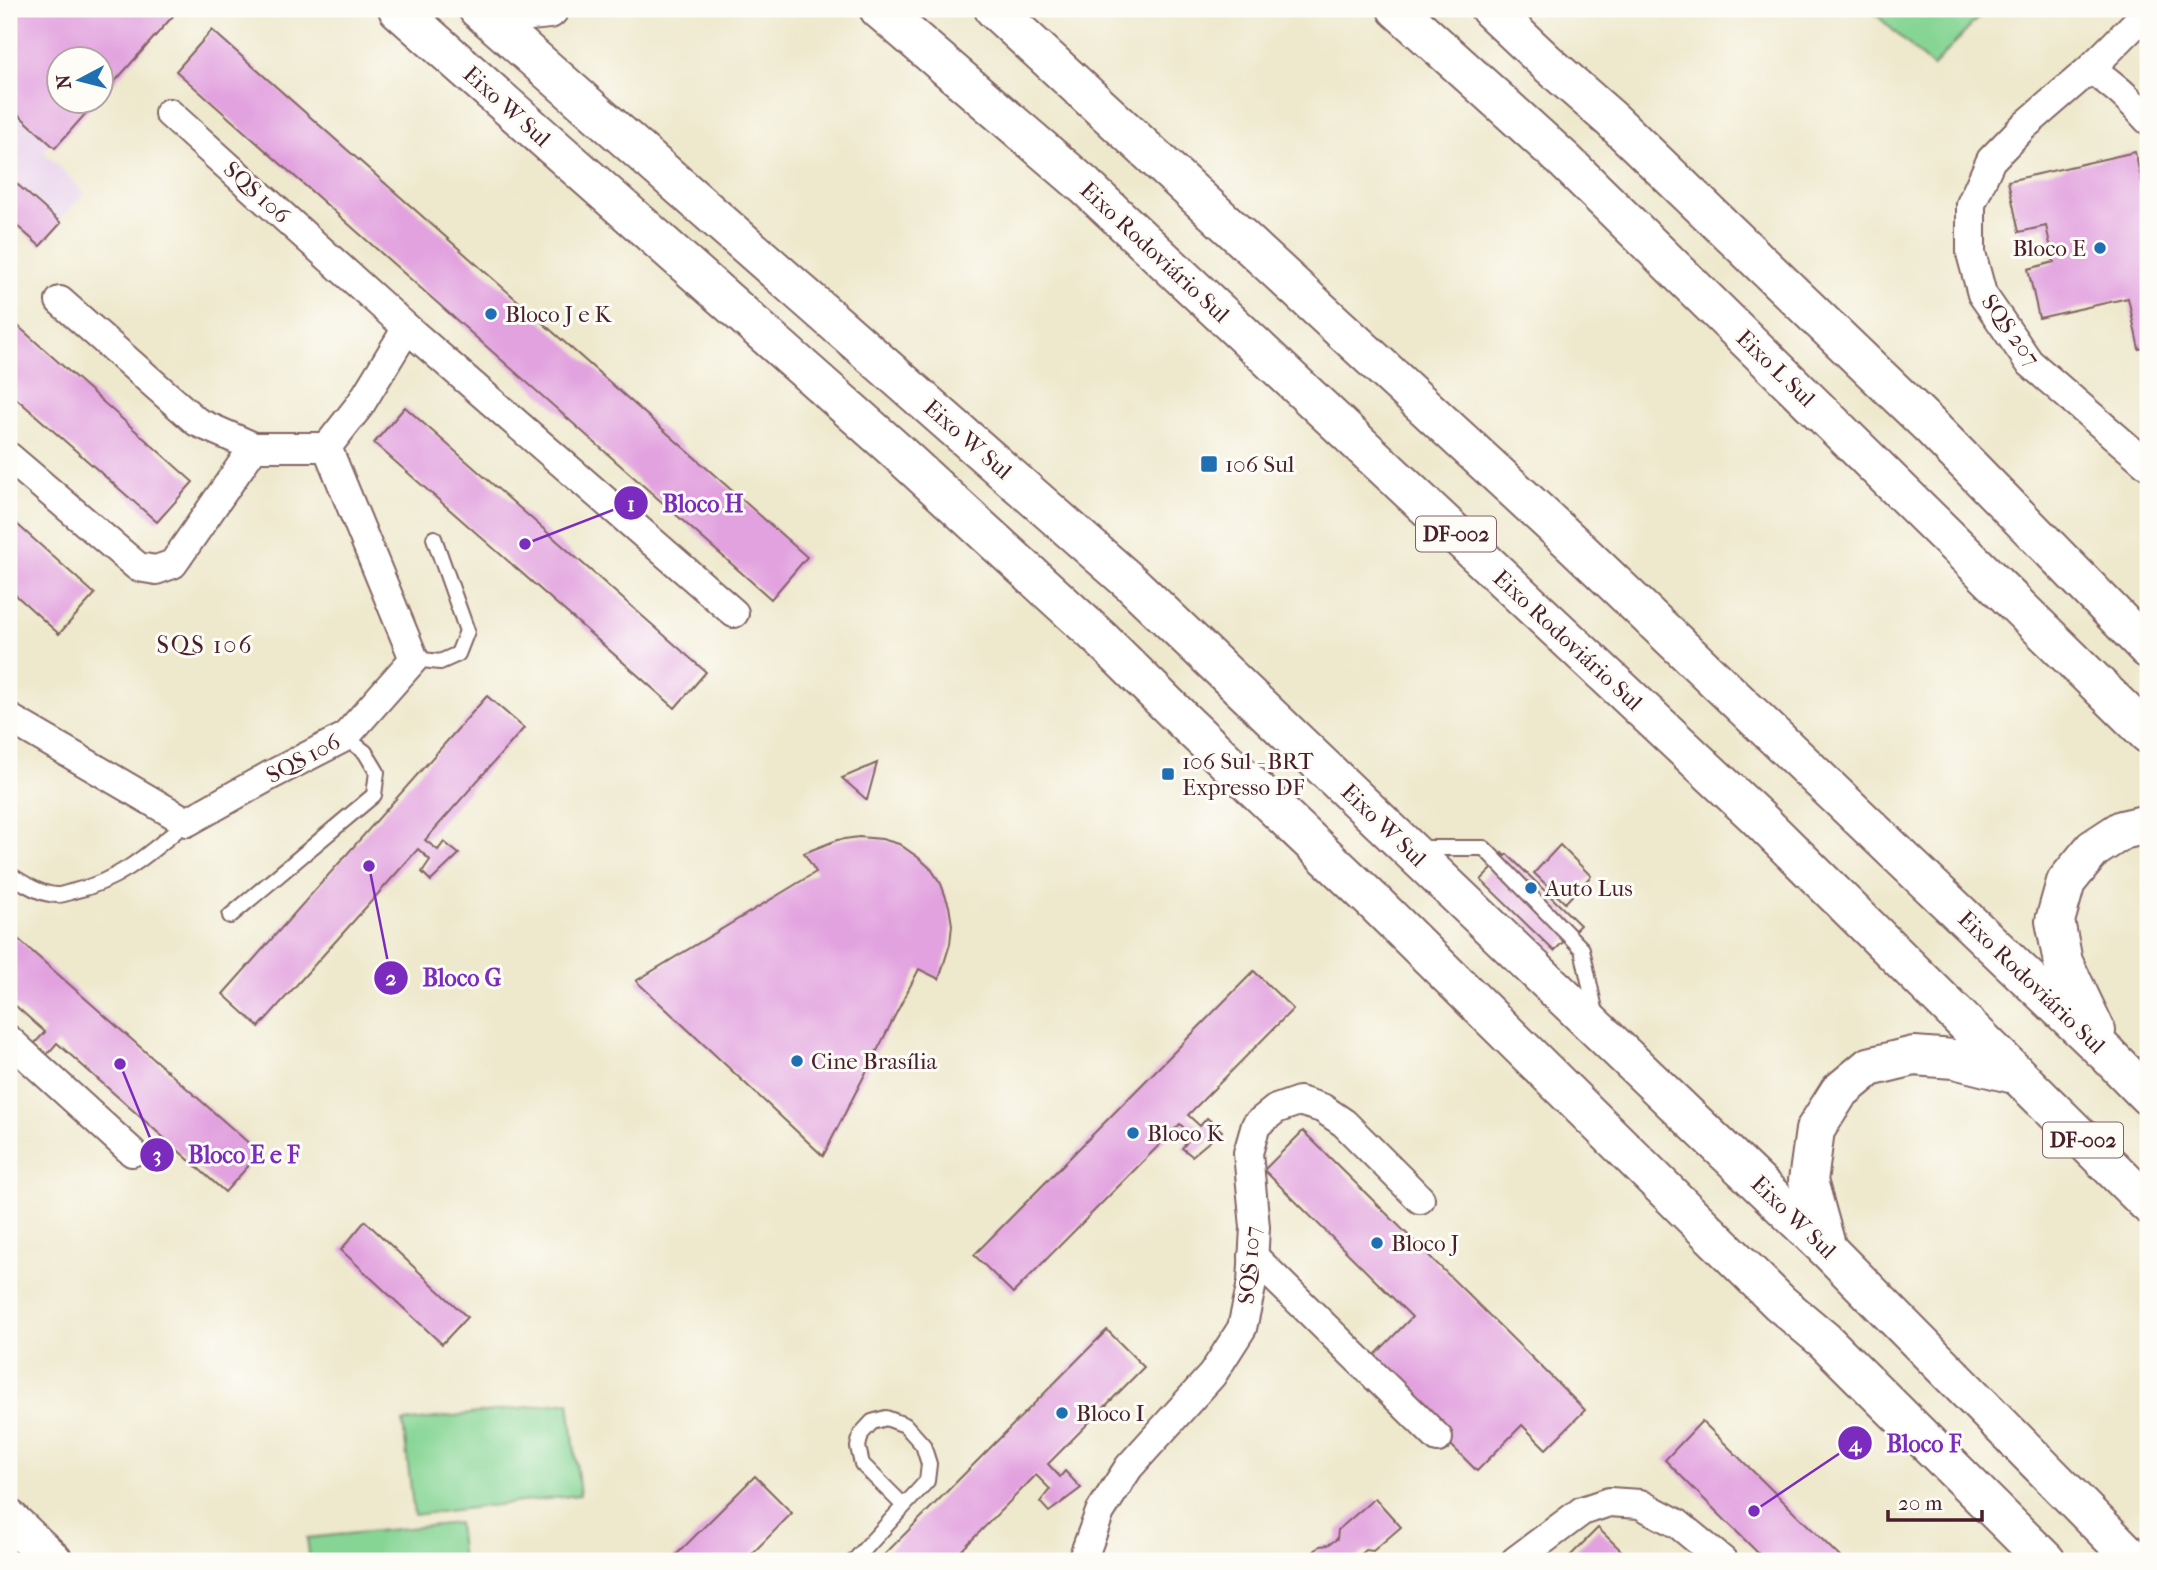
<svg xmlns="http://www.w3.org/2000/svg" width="2157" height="1570" font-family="'IM FELL French Canon',serif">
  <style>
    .built { fill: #e9d2ed }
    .green { fill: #86d594; stroke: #687a60; stroke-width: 2 }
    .building { fill: #e2a2df }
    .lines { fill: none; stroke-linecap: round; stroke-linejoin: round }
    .lane-casing { stroke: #836563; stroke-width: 18 }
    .street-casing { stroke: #836563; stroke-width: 32 }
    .secondary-casing { stroke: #836563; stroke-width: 42 }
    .primary-casing { stroke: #836563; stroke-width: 42 }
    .highway-casing { stroke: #836563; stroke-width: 42 }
    .lane { stroke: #fff; stroke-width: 14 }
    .street { stroke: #fff; stroke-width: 28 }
    .secondary { stroke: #fff; stroke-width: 38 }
    .primary { stroke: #fff; stroke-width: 38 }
    .highway { stroke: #fff; stroke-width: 38 }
    .poi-dot { fill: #1f6fb2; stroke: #fdfcf7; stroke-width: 2.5 }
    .labels { text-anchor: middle; stroke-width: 6; stroke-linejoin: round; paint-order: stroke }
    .shield { fill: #fdfcf7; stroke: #806168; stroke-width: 2 }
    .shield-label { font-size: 21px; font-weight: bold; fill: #4a1f2b }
    .street-label { font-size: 23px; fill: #4a1f2b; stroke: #fdfcf7 }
    .poi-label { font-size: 23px; fill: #4a1f2b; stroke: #fdfcf7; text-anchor: start }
    .neighbourhood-label { font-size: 24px; letter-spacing: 2px; fill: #4a1f2b; stroke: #fdfcf7 }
    .leader { fill: none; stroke: #7b2cbf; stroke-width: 2.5 }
    .callout-dot { fill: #7b2cbf; stroke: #fdfcf7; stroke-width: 2.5 }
    .mark-label { font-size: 21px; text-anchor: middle; font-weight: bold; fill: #fff }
    .callout-label { font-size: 24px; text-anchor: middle; font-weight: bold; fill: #7b2cbf; stroke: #fdfcf7; stroke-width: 6; stroke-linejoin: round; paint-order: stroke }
  </style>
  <rect width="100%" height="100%" fill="#fdfcf7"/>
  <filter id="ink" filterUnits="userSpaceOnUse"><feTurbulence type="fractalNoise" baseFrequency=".0143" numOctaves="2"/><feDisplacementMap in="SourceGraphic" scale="14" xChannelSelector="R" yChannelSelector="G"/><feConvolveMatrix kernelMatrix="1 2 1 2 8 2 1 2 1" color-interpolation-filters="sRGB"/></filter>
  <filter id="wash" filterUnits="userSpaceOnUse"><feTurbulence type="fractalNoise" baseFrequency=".00686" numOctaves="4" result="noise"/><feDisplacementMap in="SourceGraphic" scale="28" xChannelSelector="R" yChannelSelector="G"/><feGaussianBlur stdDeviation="1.57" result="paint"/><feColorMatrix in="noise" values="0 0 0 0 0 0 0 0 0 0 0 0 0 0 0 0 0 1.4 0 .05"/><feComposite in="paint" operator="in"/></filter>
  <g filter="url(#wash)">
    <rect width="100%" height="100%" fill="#eee8cc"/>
    <!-- built -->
    <path class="built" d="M9 9H152L166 22 102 89V60H60V102H90L43 151 85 193 49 232 9 193Z"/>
    <!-- green -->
    <g class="green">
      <path d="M1870 9H1986L1933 67Z"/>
      <path d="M569 1402 580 1495 414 1515 403 1422Z"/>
      <path d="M458 1523 462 1561H310L307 1538Z"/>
    </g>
    <g id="blocks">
      <!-- building -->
      <g class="building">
        <path d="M19 9H165L173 16 102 96V60H60V102H96L55 148 9 106V20Z"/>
        <path d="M212 30 807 557 771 599 176 71Z"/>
        <path d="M2135 152 2148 209 2143 210 2148 235V347L2139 349 2128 298 2039 318 2028 269 2054 262 2046 226 2019 232 2008 181Z"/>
        <path d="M9 177 61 223 40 246 9 219Z"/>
        <path d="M9 318 193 482 157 522 9 392Z"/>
        <path d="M405 407 706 672 675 708 374 443Z"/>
        <path d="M9 517 95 594 59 634 9 589Z"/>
        <path d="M487 696 524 728 425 840 438 850 444 842 459 854 431 881 422 872 430 860 418 849 259 1027 223 994Z"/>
        <path d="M877 763 867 800 842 778Z"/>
        <path d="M859 837 882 839 899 844 919 858 931 869 941 884 949 906 952 925 950 944 939 979 919 969 823 1156 636 981 816 872 804 853 837 840Z"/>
        <path d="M1560 845 1591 876 1565 903 1534 873Z"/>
        <path d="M1502 853 1505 856 1507 854 1580 925 1554 951 1481 880 1495 866 1492 863Z"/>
        <path d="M9 931 260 1153 225 1192 57 1043 44 1058 33 1045 45 1032 9 1000Z"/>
        <path d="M1254 971 1293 1009 1188 1115 1200 1126 1207 1118 1222 1131 1192 1156 1182 1148 1192 1136 1180 1124 1013 1293 974 1255Z"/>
        <path d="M1303 1131 1585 1410 1546 1449 1522 1425 1477 1471 1368 1362 1412 1317 1264 1170Z"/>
        <path d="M365 1221 467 1317 442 1344 341 1250Z"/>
        <path d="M1107 1330 1144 1367 1048 1464 1060 1477 1065 1471 1081 1488 1049 1512 1040 1502 1050 1489 1036 1475 951 1561H878Z"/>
        <path d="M1702 1421 1844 1561H1766L1665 1460Z"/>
        <path d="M755 1476 792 1513 745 1561H670Z"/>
        <path d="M1375 1498 1401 1527 1373 1551 1366 1550 1356 1559V1561H1311L1308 1557 1320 1546 1328 1545 1337 1539 1338 1530Z"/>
        <path d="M1598 1528 1632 1561H1565Z"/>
      </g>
    </g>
  </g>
  <g filter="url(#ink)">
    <use href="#blocks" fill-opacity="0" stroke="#836563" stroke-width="2"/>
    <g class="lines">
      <!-- lane casing -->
      <g class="lane-casing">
        <g id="lane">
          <path d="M414 659 440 662 458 654 467 631 434 538"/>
          <path d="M1417 848H1484L1582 949 1596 1014"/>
          <path d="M9 874C23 883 41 895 58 895 63 895 69 892 74 891 120 881 152 851 187 822"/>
          <path d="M230 916 374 795 377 772 365 752 345 737"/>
          <path d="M854 1561 872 1541 904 1506 927 1481 929 1464 923 1445 905 1425 886 1418 872 1422 861 1434 858 1447 862 1464 904 1506"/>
        </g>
      </g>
      <!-- street casing -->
      <g class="street-casing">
        <g id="street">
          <path d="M2148 11 2090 69 2023 127 1991 160 1971 204V253L1982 294 2029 362 2148 465"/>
          <path d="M2090 69C2112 83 2131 100 2148 120"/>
          <path d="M169 113 407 328"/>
          <path d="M60 301 197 422 254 447H327"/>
          <path d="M9 457 138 567 156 570 173 564 254 447"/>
          <path d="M9 718 187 822 271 775 345 737 414 659 327 447 360 405 407 328 734 613"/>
          <path d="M9 1040 132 1152"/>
          <path d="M1253 1256 1438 1438"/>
          <path d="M1082 1561 1100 1512 1129 1467 1212 1375 1242 1328 1252 1283 1255 1227 1248 1153 1256 1125 1276 1109 1299 1101 1322 1108 1344 1123 1420 1199"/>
          <path d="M1515 1561 1582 1511 1609 1502 1640 1504 1678 1524 1723 1561"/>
        </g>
      </g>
      <!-- secondary casing -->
      <g class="secondary-casing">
        <path id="secondary" d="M9 1519 53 1561"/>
      </g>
      <!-- primary casing -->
      <g class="primary-casing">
        <g id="primary">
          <path d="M398 9 893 448 1101 639 1187 724 1374 902 1780 1303 1824 1340 2046 1561"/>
          <path d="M478 9 1131 583 1827 1249 2135 1561"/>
          <path d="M1397 9 1564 160 2148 734"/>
          <path d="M1490 9 1546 62 1612 120 1929 425 2148 649"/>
        </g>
      </g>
      <!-- highway casing -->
      <g class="highway-casing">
        <g id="highway">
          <path d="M879 9 1085 186 1757 817 2148 1204"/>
          <path d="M994 9 1571 542 2108 1055 2148 1096"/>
          <path d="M486 16 549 9"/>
          <path d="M2096 1031 2063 962 2055 921 2066 882 2093 849 2122 830 2148 824"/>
          <path d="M1827 1249 1808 1181 1815 1130 1839 1092 1869 1067 1914 1056 1954 1059 2014 1074"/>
        </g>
      </g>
      <!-- lane -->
      <use href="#lane" class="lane"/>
      <!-- street -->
      <use href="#street" class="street"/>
      <!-- secondary -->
      <use href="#secondary" class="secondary"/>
      <!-- primary -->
      <use href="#primary" class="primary"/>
      <!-- highway -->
      <use href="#highway" class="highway"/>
    </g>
  </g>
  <!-- markers -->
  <g class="poi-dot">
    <circle cx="2100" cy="248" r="7"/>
    <circle cx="491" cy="314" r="7"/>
    <rect x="1200" y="455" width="18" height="18" rx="3.5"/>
    <rect x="1161" y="767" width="14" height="14" rx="3.5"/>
    <circle cx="1531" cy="888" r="7"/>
    <circle cx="797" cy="1061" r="7"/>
    <circle cx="1133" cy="1133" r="7"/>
    <circle cx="1377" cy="1243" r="7"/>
    <circle cx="1062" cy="1413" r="7"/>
  </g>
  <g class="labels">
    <!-- shield labels -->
    <g class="shield">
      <rect x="1416" y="516.5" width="80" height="35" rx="5"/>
      <rect x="2043" y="1122.5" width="80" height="35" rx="5"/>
    </g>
    <g class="shield-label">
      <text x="1456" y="541">DF-002</text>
      <text x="2083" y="1147">DF-002</text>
    </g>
    <!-- street labels -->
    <g class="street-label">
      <text transform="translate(507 106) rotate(42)" y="8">Eixo W Sul</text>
      <text transform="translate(257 192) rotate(42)" y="8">SQS 106</text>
      <text transform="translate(1155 252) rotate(43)" y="8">Eixo Rodoviário Sul</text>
      <text transform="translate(2011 330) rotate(54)" y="8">SQS 207</text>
      <text transform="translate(1776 368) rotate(44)" y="8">Eixo L Sul</text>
      <text transform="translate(968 439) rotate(41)" y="8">Eixo W Sul</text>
      <text transform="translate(1568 640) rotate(43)" y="8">Eixo Rodoviário Sul</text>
      <text transform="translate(303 758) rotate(-28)" y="8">SQS 106</text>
      <text transform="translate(1384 825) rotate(44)" y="8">Eixo W Sul</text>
      <text transform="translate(2032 982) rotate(44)" y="8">Eixo Rodoviário Sul</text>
      <text transform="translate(1794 1217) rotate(44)" y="8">Eixo W Sul</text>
      <text transform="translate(1249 1265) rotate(-85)" y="8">SQS 107</text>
    </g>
    <!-- poi labels -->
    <g class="poi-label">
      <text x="2086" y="256" text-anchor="end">Bloco E</text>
      <text x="505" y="322">Bloco J e K</text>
      <text x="1225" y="472">106 Sul</text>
      <text x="1182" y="769">106 Sul - BRT<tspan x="1182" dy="26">Expresso DF</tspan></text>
      <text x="1545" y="896">Auto Lus</text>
      <text x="811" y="1069">Cine Brasília</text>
      <text x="1147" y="1141">Bloco K</text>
      <text x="1391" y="1251">Bloco J</text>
      <text x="1076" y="1421">Bloco I</text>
    </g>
    <!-- neighbourhood labels -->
    <g class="neighbourhood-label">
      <text x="205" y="653">SQS 106</text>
    </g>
  </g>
  <!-- callouts -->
  <path class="leader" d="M525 544L631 503M369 866L391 978M120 1064L157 1155M1754 1511L1855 1443"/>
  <g class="callout-dot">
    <circle cx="525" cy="544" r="7"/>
    <circle cx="369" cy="866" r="7"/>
    <circle cx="120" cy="1064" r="7"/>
    <circle cx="1754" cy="1511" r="7"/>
    <circle cx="631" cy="503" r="18"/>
    <circle cx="391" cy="978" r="18"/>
    <circle cx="157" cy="1155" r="18"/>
    <circle cx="1855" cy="1443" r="18"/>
  </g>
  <g class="mark-label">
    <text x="631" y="511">1</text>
    <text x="391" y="985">2</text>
    <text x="157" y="1162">3</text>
    <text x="1855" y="1451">4</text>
  </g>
  <g class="callout-label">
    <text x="703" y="512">Bloco H</text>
    <text x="462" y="986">Bloco G</text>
    <text x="244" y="1163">Bloco E e F</text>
    <text x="1924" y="1452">Bloco F</text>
  </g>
  <!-- margin -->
  <rect width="2157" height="1570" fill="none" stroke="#fdfcf7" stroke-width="35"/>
  <!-- north arrow -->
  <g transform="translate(80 80) rotate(263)"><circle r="33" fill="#fdfcf7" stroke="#b5a4a5" stroke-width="2"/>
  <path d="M0-5L12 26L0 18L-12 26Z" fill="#1f6fb2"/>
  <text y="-10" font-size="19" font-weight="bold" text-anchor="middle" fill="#4a1f2b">N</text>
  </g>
  <!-- scale -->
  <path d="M1888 1510v10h94v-10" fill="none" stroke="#4a1f2b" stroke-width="3.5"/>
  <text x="1898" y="1510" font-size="21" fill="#4a1f2b" stroke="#fdfcf7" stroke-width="5" paint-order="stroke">20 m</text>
</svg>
